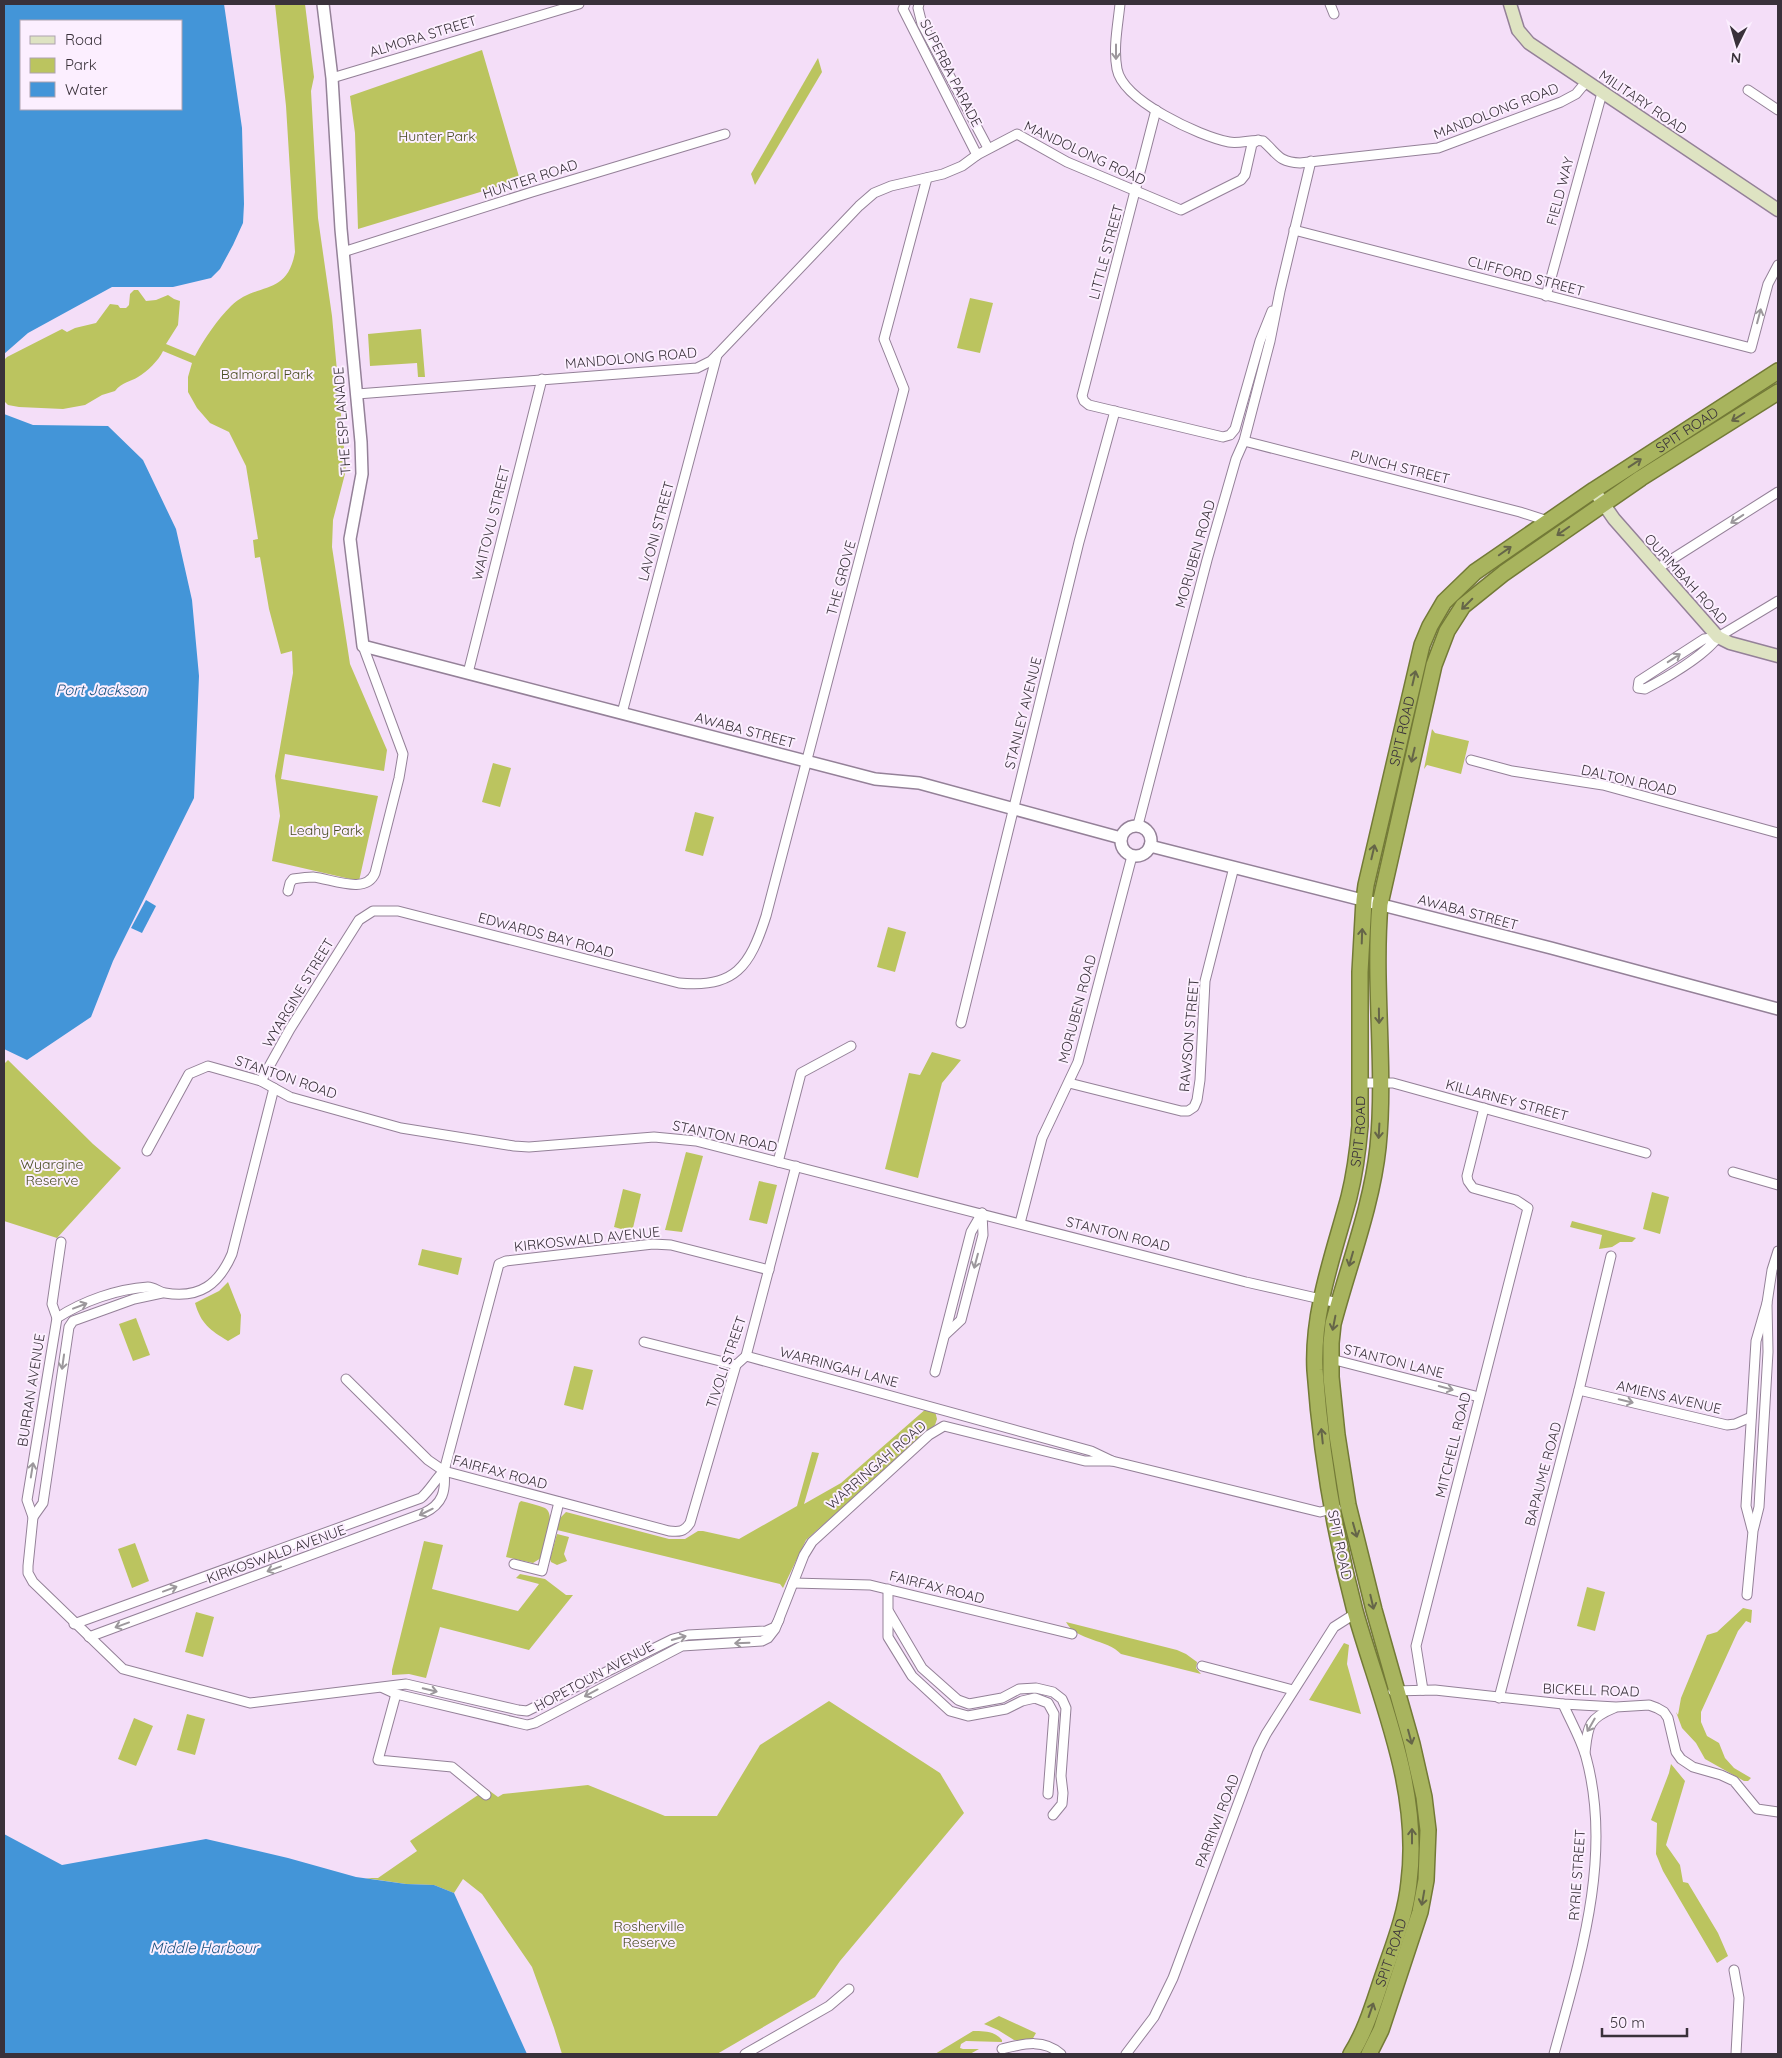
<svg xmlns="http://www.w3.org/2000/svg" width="1782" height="2058" font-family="Quicksand,sans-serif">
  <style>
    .green { fill: #bbc45f }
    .water { fill: #4395d8; fill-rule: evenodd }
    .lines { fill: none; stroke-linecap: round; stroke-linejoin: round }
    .minor-casing { stroke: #948198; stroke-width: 11 }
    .tertiary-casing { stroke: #948198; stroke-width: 14 }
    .secondary-casing { stroke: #948198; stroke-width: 15 }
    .trunk-casing { stroke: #737a37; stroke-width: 18 }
    .minor { stroke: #fff; stroke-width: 9 }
    .tertiary { stroke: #fff; stroke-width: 11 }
    .secondary { stroke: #dee3c2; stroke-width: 12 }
    .trunk { stroke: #a8b45e; stroke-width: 15 }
    .oneway { stroke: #9c989c }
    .oneway2 { stroke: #656548 }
    .labels { text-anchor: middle; stroke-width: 4; stroke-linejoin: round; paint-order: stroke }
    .street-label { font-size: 14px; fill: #39313a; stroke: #fcefff }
    .park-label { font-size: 14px; fill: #494d22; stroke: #fcefff }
    .water-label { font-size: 15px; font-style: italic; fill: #1a5481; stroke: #fcefff }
  </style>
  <rect width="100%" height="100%" fill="#f4def8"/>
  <!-- green -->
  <g class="green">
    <path d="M275 4H305L314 77 311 91 318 218 332 316 346 470 333 520 332 547 350 664 387 750 384 771 285 754 281 779 378 796 359 881 272 861 280 816 275 776 293 673 292 651 281 654 269 609 260 557 255 558 253 540 258 539 246 466 229 432 210 423 197 408 188 392V377L192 363 163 351C159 360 147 372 138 377 130 382 122 382 115 391L102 395 85 405 63 409 19 407 8 405 4 401V360L7 357 62 329 67 332 75 328 96 323 110 304 118 305 120 308H126L129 305 130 294 134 290H138L146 301 156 300 168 295 174 299 180 301 178 325 166 344 195 356C204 339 217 320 231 306 256 281 287 298 295 252L286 106Z"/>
    <path d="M482 50 520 180 358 229 355 133 350 96Z"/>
    <path d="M818 58 822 72 755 185 751 174Z"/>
    <path d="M970 298 993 303 980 353 957 348Z"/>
    <path d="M421 329 425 377H418L417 363 370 366 368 334Z"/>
    <path d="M1432 729 1435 733 1469 741 1461 774 1427 765 1424 769Z"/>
    <path d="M493 763 511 768 500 807 482 802Z"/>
    <path d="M695 812 714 817 703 856 685 851Z"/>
    <path d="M888 927 906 932 895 972 877 967Z"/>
    <path d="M932 1052 961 1060 942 1083 918 1178 885 1169 909 1073 920 1075Z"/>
    <path d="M8 1060 93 1144 121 1168 57 1238 4 1221V1064Z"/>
    <path d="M686 1152 703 1156 682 1232 665 1230Z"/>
    <path d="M759 1181 777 1185 767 1224 749 1220Z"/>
    <path d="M623 1189 641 1194 632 1232 614 1227Z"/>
    <path d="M1652 1192 1669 1197 1660 1234 1643 1229Z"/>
    <path d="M1572 1221 1636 1238 1632 1242H1620L1612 1247 1599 1249 1602 1235 1570 1227Z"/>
    <path d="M422 1249 462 1258 458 1275 418 1265Z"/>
    <path d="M228 1282 241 1315 240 1334 228 1341C210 1330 201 1324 195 1303L219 1291Z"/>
    <path d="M136 1318 150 1355 133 1361 119 1324Z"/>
    <path d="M574 1366 593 1370 583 1410 564 1405Z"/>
    <path d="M927 1408 935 1411 937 1419 935 1425 806 1540 783 1588 780 1584 557 1530 559 1519 566 1512 669 1539H685L698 1531H703L739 1539 797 1506 812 1452 819 1453 804 1504 841 1483Z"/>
    <path d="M521 1501C529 1503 538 1505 545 1508 557 1515 544 1547 541 1558L533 1563 506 1557 519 1503Z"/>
    <path d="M557 1534 569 1537 564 1554 567 1561 557 1565 551 1562 550 1559Z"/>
    <path d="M424 1541 443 1545 432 1589 518 1611 539 1584 516 1578 520 1574 545 1579 566 1595H573L529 1650 440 1627 426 1678 409 1674 392 1675V1670Z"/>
    <path d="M135 1543 149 1581 132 1588 118 1549Z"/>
    <path d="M1587 1587 1605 1592 1595 1631 1577 1626Z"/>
    <path d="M1743 1608 1752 1610 1751 1623 1746 1621 1738 1631 1701 1712V1722L1707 1736 1719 1743 1725 1758 1734 1768 1751 1778 1748 1781H1744L1705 1759 1696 1743 1682 1728 1676 1712 1678 1715 1681 1698 1707 1635 1717 1632Z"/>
    <path d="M196 1612 214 1617 203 1657 185 1652Z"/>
    <path d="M1066 1622 1177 1650 1186 1654 1197 1662 1196 1668 1201 1674 1121 1654C1107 1639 1076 1641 1066 1622Z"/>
    <path d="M1344 1643 1349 1645 1347 1664 1361 1714 1309 1700Z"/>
    <path d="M829 1701 940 1773 964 1813 840 1961 815 1997 717 2054H562L554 2028 532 1967 482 1894 463 1879 454 1893 434 1885 406 1884 365 1878H378L417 1851 410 1841 487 1789 498 1797 503 1794 588 1785 665 1816H717L760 1745Z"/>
    <path d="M187 1714 205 1719 195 1755 177 1750Z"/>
    <path d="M134 1718 153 1726 136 1766 118 1759Z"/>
    <path d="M1671 1764 1685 1781 1666 1845 1680 1865 1683 1882 1688 1883 1718 1933 1728 1956 1717 1963 1663 1871 1656 1854 1657 1823 1651 1820 1669 1773Z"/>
    <path d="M999 2016 1036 2033 1032 2040H1014L998 2030 984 2024Z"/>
    <path d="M973 2031C984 2031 995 2031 1002 2040V2042L966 2041 961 2044 960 2048 963 2049H979L970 2054H935Z"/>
  </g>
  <!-- water -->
  <g class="water">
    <path d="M4 4H224L242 128 244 204 243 223 233 245 220 269 211 278 173 287H112L28 333 4 354ZM21 21H181V109H21Z"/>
    <path d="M4 414 33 425 108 426 143 460 176 529 192 600 199 676 194 798 113 961 91 1017 27 1060 4 1049Z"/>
    <path d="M146 900 156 906 142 933 131 928Z"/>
    <path d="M4 1834 62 1865 206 1839 288 1858 356 1877 406 1884 434 1885 454 1893 527 2054H4Z"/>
  </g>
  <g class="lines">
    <!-- minor casing -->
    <g class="minor-casing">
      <g id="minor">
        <path d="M905 4 903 9 977 155"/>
        <path d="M919 4 918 8 922 24 988 148"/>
        <path d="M1120 4C1118 24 1113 48 1117 69 1123 101 1199 136 1229 142 1240 144 1252 139 1263 141 1278 154 1278 162 1300 163L1438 148 1561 102 1576 94 1586 82"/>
        <path d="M1330 4 1334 14"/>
        <path d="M332 78 579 4"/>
        <path d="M1748 90 1778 110"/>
        <path d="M1156 110 1082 396 1084 401 1089 405 1223 437 1230 435 1235 429 1260 341 1272 311"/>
        <path d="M1294 230 1751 348 1768 284 1778 265"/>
        <path d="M343 252 532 192 725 134"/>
        <path d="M1546 296 1602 93"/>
        <path d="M357 394 697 368 711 361 717 355 859 206 874 193 891 186 943 174 962 166 977 155 1017 134 1067 162 1181 210 1241 180 1245 175 1252 144 1258 140"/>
        <path d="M1244 441 1520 512 1548 521"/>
        <path d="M1658 568 1778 492"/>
        <path d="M1718 637C1704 656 1666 678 1645 689L1638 688 1639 681 1704 639 1718 637 1778 601"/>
        <path d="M468 673 542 379"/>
        <path d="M622 713 717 355"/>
        <path d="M1471 760 1512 771 1603 785 1778 833"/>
        <path d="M1138 825 1207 560 1236 459 1244 441 1270 341 1280 291 1311 161"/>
        <path d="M288 891 290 883 293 879C300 878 307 877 313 877 332 879 366 895 375 873L399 778 403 754 363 646"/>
        <path d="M961 1023 1079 542 1115 411"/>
        <path d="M261 1081 290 1029 359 920 373 911H398L679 983C735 989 750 966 766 916L904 389 884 339 927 178"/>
        <path d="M1069 1083 1181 1111H1188L1194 1107 1197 1100 1200 1080 1205 981 1234 867"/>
        <path d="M1361 1083H1393L1646 1153"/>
        <path d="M274 1088 232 1254C219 1284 200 1299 165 1293 159 1292 154 1287 148 1287 117 1289 83 1301 57 1318L27 1500 33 1517 28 1566V1573L33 1582 123 1669 250 1703 406 1684 518 1710 527 1711 673 1639 688 1635 766 1631 775 1627 779 1620"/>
        <path d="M147 1151 189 1074 208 1066 261 1081 290 1097 401 1128 514 1146 529 1147 654 1137 696 1141 1246 1282 1338 1303"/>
        <path d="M778 1162 801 1073 851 1046"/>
        <path d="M1733 1172 1778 1185"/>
        <path d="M1020 1223 1042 1138 1078 1062 1132 856"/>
        <path d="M57 1318 52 1304 61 1242"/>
        <path d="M946 1334 961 1320 983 1235 982 1213"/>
        <path d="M644 1342 736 1365"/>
        <path d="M746 1356 1091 1451 1112 1461 1320 1512 1336 1508"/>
        <path d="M1331 1359 1479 1397"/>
        <path d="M935 1372 971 1232 982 1213"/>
        <path d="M346 1379 428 1460 444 1471 669 1531C679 1532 684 1532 690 1523L736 1365 746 1356 796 1166"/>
        <path d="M1579 1390 1727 1425 1735 1424 1751 1417"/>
        <path d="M33 1517 43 1503 69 1327 73 1321 134 1299 162 1293"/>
        <path d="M1752 1529 1746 1506 1756 1341 1767 1303 1772 1270 1778 1251"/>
        <path d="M514 1564 542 1571 559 1502"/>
        <path d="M793 1583 870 1585 1072 1634"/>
        <path d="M888 1589V1637L912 1676 950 1711 968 1716 1006 1709 1022 1701 1035 1698 1048 1703 1054 1714 1048 1794"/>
        <path d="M1747 1595 1753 1531 1759 1507 1768 1352 1767 1303"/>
        <path d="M889 1612 922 1668 958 1700 969 1704 1002 1698 1019 1689 1036 1688 1053 1692 1062 1699 1066 1708 1061 1776 1063 1793 1062 1804 1053 1815"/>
        <path d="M74 1624 421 1498C430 1490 435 1480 444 1471"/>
        <path d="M89 1637 424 1513C443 1504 446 1491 444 1471L499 1264 506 1261 653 1244 671 1245 769 1270"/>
        <path d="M1202 1666 1293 1690"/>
        <path d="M383 1688 396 1694 527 1725 535 1723 682 1646 762 1641 768 1638 775 1629 804 1555 812 1542 929 1435 944 1426 1085 1461H1112"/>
        <path d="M1423 1690 1416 1646 1528 1208 1516 1200 1473 1188 1468 1181 1467 1176 1484 1108"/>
        <path d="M1393 1691 1435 1690 1563 1704 1616 1707 1649 1705 1657 1708 1664 1712 1668 1718 1676 1752 1681 1759 1693 1767 1721 1775 1734 1781 1757 1809 1778 1812"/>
        <path d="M396 1694 378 1760 452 1767 486 1795"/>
        <path d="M1499 1698 1579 1390 1611 1256"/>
        <path d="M1585 1753C1588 1727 1587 1719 1614 1708"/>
        <path d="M1734 1970 1739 1998 1736 2054"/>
        <path d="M1002 2049C1023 2044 1043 2038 1061 2054"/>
        <path d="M745 2054 829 2006 849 1989"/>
        <path d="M1126 2054 1154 2017 1173 1978 1258 1750 1266 1734 1334 1627 1356 1613"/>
        <path d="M1554 2054C1580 1959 1613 1856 1586 1757 1581 1739 1571 1722 1563 1704"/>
      </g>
    </g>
    <!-- tertiary casing -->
    <g class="tertiary-casing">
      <g id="tertiary">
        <path d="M323 4 332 78 341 229 361 442 362 474 350 539 363 646 875 779 919 783 1121 838"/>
        <circle cx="1136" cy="841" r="15"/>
        <path d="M1150 846 1551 948 1778 1009"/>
      </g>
    </g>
    <!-- secondary casing -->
    <g class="secondary-casing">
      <g id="secondary">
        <path d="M1510 4 1518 30 1529 43 1778 210"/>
        <path d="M1598 496 1614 519 1718 637 1730 643 1778 656"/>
      </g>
    </g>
    <!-- trunk casing -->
    <g class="trunk-casing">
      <g id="trunk">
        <path id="s1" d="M1351 2054C1367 2029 1375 1998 1385 1970 1395 1941 1406 1913 1409 1882 1421 1788 1380 1700 1355 1611 1334 1532 1321 1452 1315 1370 1312 1311 1334 1253 1349 1197 1355 1173 1358 1149 1360 1126V972L1364 900 1366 885 1422 645 1430 626 1444 602 1475 572 1594 490 1778 371"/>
        <path d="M1369 2054 1381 2030 1420 1912 1426 1880 1428 1830 1424 1797 1412 1744 1374 1610 1348 1505 1337 1435 1331 1377V1343L1333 1324C1348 1267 1372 1205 1378 1147 1386 1067 1373 985 1380 904L1434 665 1447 631 1463 606 1504 573 1641 478 1778 392"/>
      </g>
    </g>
    <!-- minor -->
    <use href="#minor" class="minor"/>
    <!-- tertiary -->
    <use href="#tertiary" class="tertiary"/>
    <!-- secondary -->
    <use href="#secondary" class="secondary"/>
    <!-- trunk -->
    <use href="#trunk" class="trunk"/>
  </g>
  <!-- one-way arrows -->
  <defs><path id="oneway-shaft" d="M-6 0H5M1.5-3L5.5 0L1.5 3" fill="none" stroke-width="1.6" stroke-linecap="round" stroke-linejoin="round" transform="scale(1.25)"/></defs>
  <g class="oneway">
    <use href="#oneway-shaft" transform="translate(1116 52) rotate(90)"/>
    <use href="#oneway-shaft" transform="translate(1759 316) rotate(-75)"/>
    <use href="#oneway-shaft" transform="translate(1737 519) rotate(147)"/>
    <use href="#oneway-shaft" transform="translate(1674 658) rotate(-33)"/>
    <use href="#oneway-shaft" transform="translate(976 1261) rotate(105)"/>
    <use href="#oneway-shaft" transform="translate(80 1306) rotate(-21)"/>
    <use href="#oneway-shaft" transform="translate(63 1362) rotate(98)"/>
    <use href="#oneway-shaft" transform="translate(1446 1388) rotate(15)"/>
    <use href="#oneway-shaft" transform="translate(1626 1401) rotate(13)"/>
    <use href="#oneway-shaft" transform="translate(32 1470) rotate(-81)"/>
    <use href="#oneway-shaft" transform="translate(426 1512) rotate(154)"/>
    <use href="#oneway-shaft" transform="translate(274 1569) rotate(160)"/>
    <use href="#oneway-shaft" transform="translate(170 1589) rotate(-20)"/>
    <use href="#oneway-shaft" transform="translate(122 1625) rotate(160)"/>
    <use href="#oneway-shaft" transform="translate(679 1638) rotate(-16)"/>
    <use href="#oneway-shaft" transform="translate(742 1643) rotate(178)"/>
    <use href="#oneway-shaft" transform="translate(430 1690) rotate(13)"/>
    <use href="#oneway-shaft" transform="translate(591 1693) rotate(152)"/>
    <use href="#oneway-shaft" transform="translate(1591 1725) rotate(120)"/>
  </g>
  <g class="oneway2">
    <use href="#oneway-shaft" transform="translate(1738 417) rotate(148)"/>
    <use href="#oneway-shaft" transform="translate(1635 463) rotate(-33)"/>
    <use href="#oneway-shaft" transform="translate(1563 531) rotate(145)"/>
    <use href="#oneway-shaft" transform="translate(1505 551) rotate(-35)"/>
    <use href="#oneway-shaft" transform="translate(1467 604) rotate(135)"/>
    <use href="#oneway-shaft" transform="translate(1414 678) rotate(-77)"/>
    <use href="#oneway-shaft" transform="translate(1413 755) rotate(103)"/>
    <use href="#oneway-shaft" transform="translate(1373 852) rotate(-77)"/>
    <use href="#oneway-shaft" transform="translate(1362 936) rotate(-88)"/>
    <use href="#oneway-shaft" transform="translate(1379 1016) rotate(89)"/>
    <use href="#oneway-shaft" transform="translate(1379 1131) rotate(93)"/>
    <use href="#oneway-shaft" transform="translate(1351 1259) rotate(106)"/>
    <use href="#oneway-shaft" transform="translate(1334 1323) rotate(101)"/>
    <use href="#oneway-shaft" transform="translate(1322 1436) rotate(-96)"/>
    <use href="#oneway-shaft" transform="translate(1355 1530) rotate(74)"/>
    <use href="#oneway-shaft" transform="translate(1372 1602) rotate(77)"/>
    <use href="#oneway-shaft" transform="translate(1410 1737) rotate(75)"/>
    <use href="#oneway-shaft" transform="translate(1412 1836) rotate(-90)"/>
    <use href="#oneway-shaft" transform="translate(1423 1898) rotate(100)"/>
    <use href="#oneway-shaft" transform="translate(1371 2010) rotate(-71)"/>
  </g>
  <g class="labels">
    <!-- street labels -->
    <g class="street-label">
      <text transform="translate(423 36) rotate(-17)" y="5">ALMORA STREET</text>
      <text transform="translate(951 73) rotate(63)" y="5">SUPERBA PARADE</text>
      <text transform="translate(1643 102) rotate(34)" y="5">MILITARY ROAD</text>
      <text transform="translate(1496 111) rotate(-21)" y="5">MANDOLONG ROAD</text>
      <text transform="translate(1085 153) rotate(25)" y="5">MANDOLONG ROAD</text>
      <text transform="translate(530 179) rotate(-18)" y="5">HUNTER ROAD</text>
      <text transform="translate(1560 191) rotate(-75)" y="5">FIELD WAY</text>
      <text transform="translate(1106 252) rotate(-75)" y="5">LITTLE STREET</text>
      <text transform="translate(1526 276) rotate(15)" y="5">CLIFFORD STREET</text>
      <text transform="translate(631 358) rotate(-5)" y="5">MANDOLONG ROAD</text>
      <text transform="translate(342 421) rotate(-94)" y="5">THE ESPLANADE</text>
      <text dy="5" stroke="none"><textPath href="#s1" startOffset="1789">SPIT ROAD</textPath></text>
      <text transform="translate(1400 467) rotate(14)" y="5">PUNCH STREET</text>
      <text transform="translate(491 523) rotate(-76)" y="5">WAITOVU STREET</text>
      <text transform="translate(656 531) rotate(-75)" y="5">LAVONI STREET</text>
      <text transform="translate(1195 554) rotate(-74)" y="5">MORUBEN ROAD</text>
      <text transform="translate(841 578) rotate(-75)" y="5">THE GROVE</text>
      <text transform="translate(1686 579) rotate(48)" y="5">OURIMBAH ROAD</text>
      <text transform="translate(1023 713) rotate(-76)" y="5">STANLEY AVENUE</text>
      <text transform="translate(745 730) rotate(15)" y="5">AWABA STREET</text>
      <text dy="5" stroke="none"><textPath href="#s1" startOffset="1354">SPIT ROAD</textPath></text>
      <text transform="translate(1629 780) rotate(13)" y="5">DALTON ROAD</text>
      <text transform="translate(1468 912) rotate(15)" y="5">AWABA STREET</text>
      <text transform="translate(546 935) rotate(15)" y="5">EDWARDS BAY ROAD</text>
      <text transform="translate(298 993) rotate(-59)" y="5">WYARGINE STREET</text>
      <text transform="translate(1077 1009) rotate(-75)" y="5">MORUBEN ROAD</text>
      <text transform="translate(1189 1035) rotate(-85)" y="5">RAWSON STREET</text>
      <text transform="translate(286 1077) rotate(19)" y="5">STANTON ROAD</text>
      <text transform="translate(1507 1100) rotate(15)" y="5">KILLARNEY STREET</text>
      <text dy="5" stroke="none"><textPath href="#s1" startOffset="949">SPIT ROAD</textPath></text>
      <text transform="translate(725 1136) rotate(12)" y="5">STANTON ROAD</text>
      <text transform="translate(1118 1234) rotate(14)" y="5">STANTON ROAD</text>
      <text transform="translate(587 1239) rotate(-6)" y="5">KIRKOSWALD AVENUE</text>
      <text transform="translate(1394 1361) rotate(14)" y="5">STANTON LANE</text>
      <text transform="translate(726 1362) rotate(-71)" y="5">TIVOLI STREET</text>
      <text transform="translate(839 1367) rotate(15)" y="5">WARRINGAH LANE</text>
      <text transform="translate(31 1390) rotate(-81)" y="5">BURRAN AVENUE</text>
      <text transform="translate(1669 1397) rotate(13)" y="5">AMIENS AVENUE</text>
      <text transform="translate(1453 1445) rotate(-76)" y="5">MITCHELL ROAD</text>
      <text transform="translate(876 1465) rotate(-41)" y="5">WARRINGAH ROAD</text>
      <text transform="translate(500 1472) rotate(15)" y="5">FAIRFAX ROAD</text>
      <text transform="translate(1543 1474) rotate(-75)" y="5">BAPAUME ROAD</text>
      <text transform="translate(1340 1545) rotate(78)" y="5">SPIT ROAD</text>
      <text transform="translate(276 1554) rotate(-20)" y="5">KIRKOSWALD AVENUE</text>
      <text transform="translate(937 1587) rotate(14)" y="5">FAIRFAX ROAD</text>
      <text transform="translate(594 1676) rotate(-28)" y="5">HOPETOUN AVENUE</text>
      <text transform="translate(1591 1690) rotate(2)" y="5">BICKELL ROAD</text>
      <text transform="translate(1217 1821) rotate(-69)" y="5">PARRIWI ROAD</text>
      <text transform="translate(1577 1875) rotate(-86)" y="5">RYRIE STREET</text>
      <text dy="5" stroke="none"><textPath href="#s1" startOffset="109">SPIT ROAD</textPath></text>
    </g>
    <!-- park labels -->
    <g class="park-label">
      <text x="437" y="141">Hunter Park</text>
      <text x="267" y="379">Balmoral Park</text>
      <text x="326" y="835">Leahy Park</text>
      <text x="52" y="1169">Wyargine<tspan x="52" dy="16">Reserve</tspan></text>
      <text x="649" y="1931">Rosherville<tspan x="649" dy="16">Reserve</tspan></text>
    </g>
    <!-- water labels -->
    <g class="water-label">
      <text x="101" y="695">Port Jackson</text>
      <text x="204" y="1953">Middle Harbour</text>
    </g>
  </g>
  <!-- border -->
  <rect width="1782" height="2058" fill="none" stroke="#39313a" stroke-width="10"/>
  <!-- legend -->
  <rect x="20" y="20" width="162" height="90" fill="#fcefff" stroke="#aea3b0"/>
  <rect x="30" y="36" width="25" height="8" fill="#dee3c2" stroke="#aea3b0"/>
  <text x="65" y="45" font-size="15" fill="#39313a">Road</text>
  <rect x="30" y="58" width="25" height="15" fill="#bbc45f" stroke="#aea3b0"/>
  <text x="65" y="70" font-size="15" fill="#39313a">Park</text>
  <rect x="30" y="82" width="25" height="15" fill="#4395d8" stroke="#aea3b0"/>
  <text x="65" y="95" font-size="15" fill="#39313a">Water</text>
  <!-- north arrow -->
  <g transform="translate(1737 45) rotate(185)" stroke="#fcefff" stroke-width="4" paint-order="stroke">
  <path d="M0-4L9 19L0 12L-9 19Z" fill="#39313a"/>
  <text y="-8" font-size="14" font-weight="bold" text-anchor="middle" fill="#39313a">N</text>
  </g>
  <!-- scale -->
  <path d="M1602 2028v8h85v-8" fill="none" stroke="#39313a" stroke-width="2.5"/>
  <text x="1610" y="2028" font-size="15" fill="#39313a" stroke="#fcefff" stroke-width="4" paint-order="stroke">50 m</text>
</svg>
